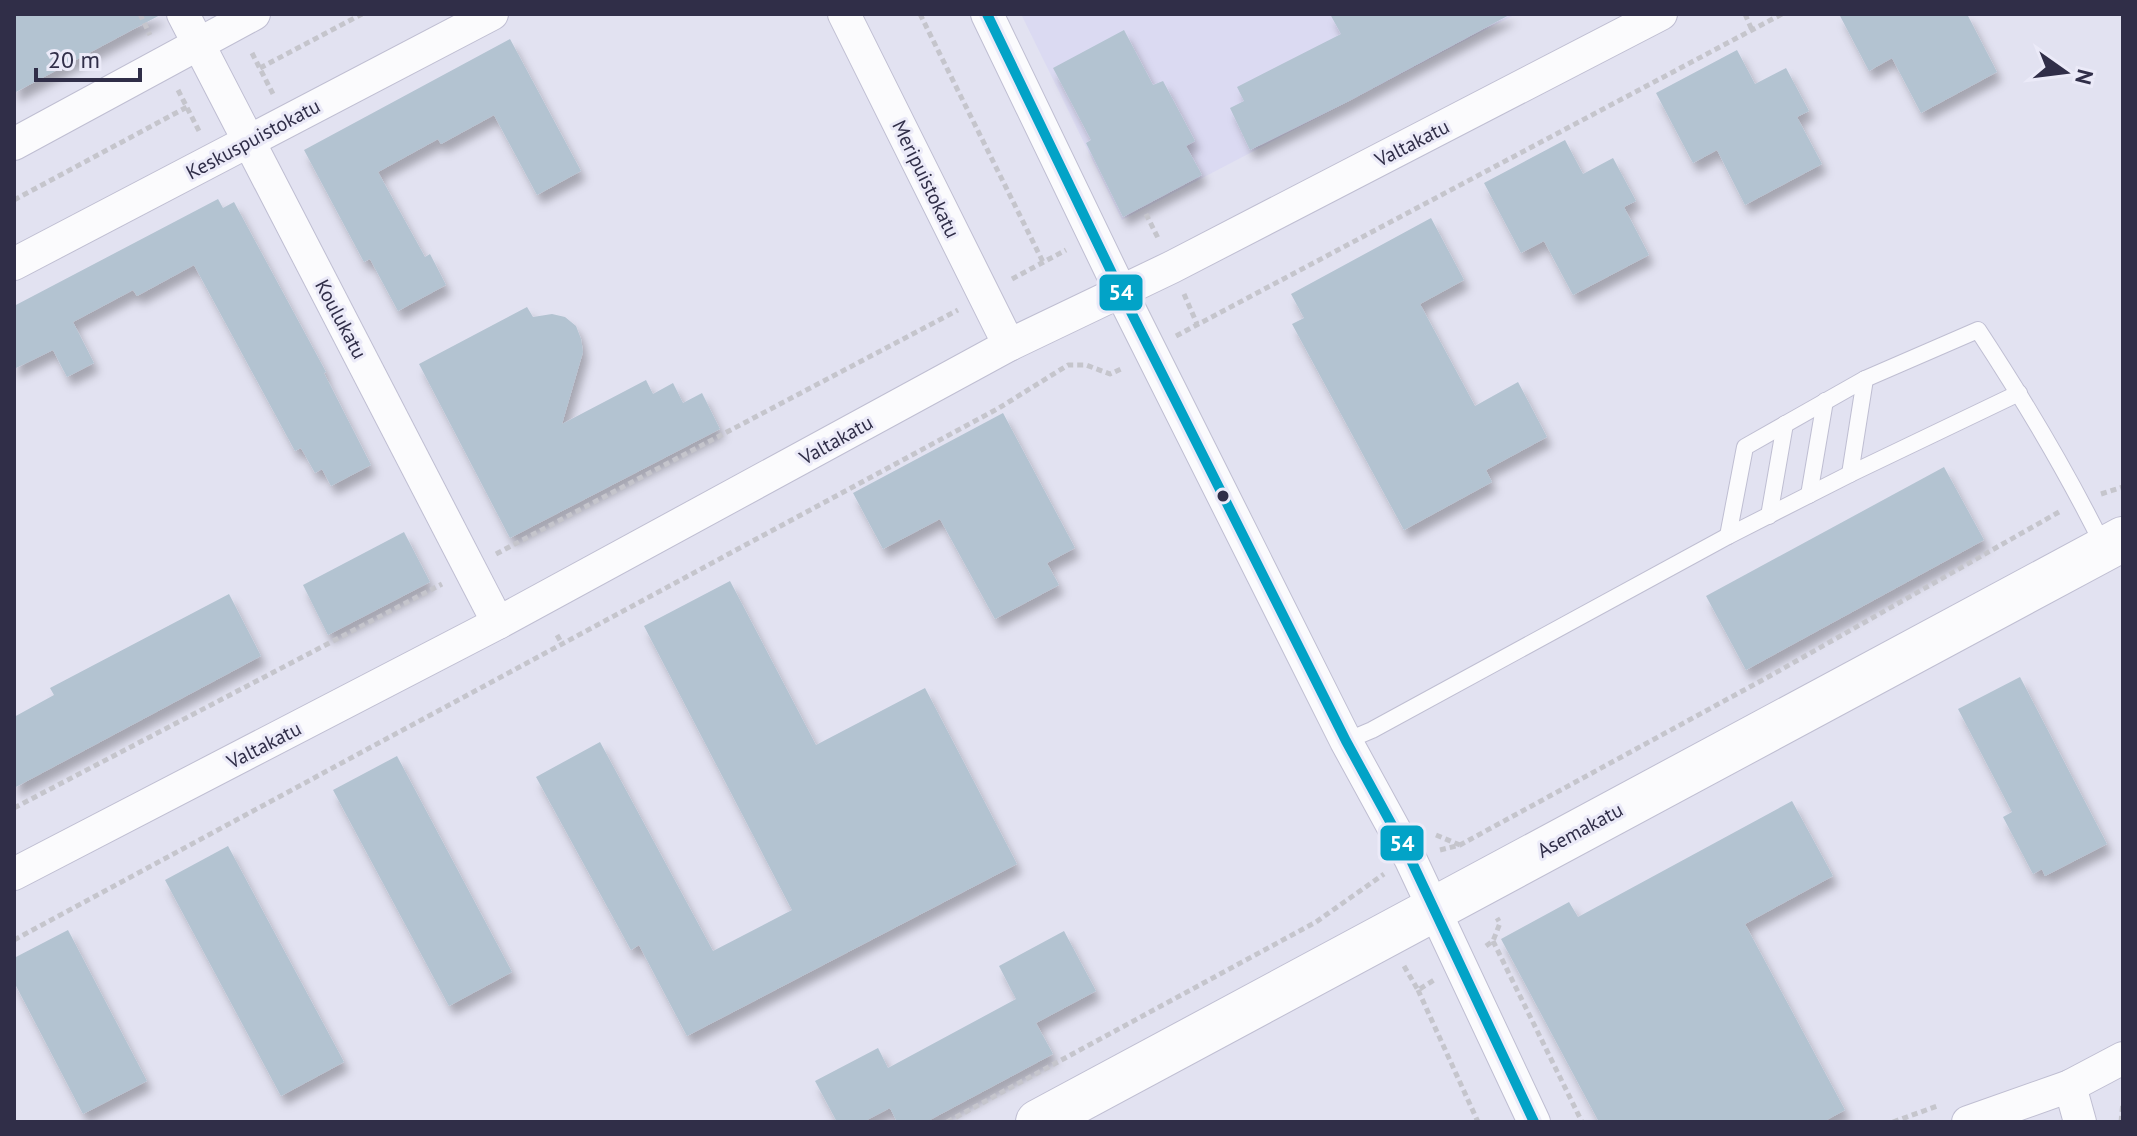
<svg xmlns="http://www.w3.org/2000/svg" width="2137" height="1136" font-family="'PT Sans',sans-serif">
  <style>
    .built { fill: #dbdaf2 }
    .building { fill: #b3c3d1; filter: url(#shadow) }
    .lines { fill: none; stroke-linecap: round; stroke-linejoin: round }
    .service-casing { stroke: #bfbed2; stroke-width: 18 }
    .minor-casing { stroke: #bfbed2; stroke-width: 34 }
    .secondary-casing { stroke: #bfbed2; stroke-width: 46 }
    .path { stroke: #c5c5cc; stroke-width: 5; stroke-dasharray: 6 4; stroke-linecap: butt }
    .service { stroke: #fbfbfd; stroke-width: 16 }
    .minor { stroke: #fbfbfd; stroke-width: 32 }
    .secondary { stroke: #fbfbfd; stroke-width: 44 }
    .bus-1-casing { stroke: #ebeaf8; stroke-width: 16 }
    .bus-1 { stroke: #02a3c7; stroke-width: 10 }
    .bus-dot { fill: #302e48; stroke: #ebeaf8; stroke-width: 3 }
    .labels { text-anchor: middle; stroke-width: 6; stroke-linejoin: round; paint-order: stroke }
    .street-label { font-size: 20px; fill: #302e48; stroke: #ebeaf8 }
    .line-badge { stroke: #ebeaf8; stroke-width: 3 }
    .badge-label { font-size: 22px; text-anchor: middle; font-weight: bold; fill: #fff }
  </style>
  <defs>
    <filter id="shadow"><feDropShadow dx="5" dy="9" stdDeviation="4" flood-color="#0004"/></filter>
  </defs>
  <rect width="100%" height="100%" fill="#e2e2f1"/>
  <!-- built -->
  <path class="built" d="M1021 14H1516L1122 220Z"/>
  <!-- building -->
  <g class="building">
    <path d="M14 14H162L14 93Z"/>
    <path d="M1330 14H1511L1347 102 1250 150 1230 108 1244 101 1237 87 1341 34Z"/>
    <path d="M1839 14H1967L1997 72 1921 113 1892 58 1869 71Z"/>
    <path d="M1124 30 1153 85 1163 81 1195 141 1186 146 1202 175 1123 217 1086 143 1091 140 1053 68Z"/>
    <path d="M510 39 581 171 537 195 494 115 441 144 438 139 378 172 425 257 430 254 446 285 398 311 370 259 364 262 304 150Z"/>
    <path d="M1737 50 1755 84 1786 68 1809 111 1797 117 1822 164 1745 205 1717 150 1693 163 1656 93Z"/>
    <path d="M1565 140 1583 174 1613 158 1636 201 1624 207 1649 255 1573 295 1544 241 1521 253 1484 183Z"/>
    <path d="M218 199 223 208 234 202 326 372 324 373 371 465 331 486 322 469 315 473 301 448 295 451 194 265 137 296 133 290 73 322 94 363 67 377 53 350 14 369V306Z"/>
    <path d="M1431 218 1464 280 1420 304 1475 406 1518 382 1547 437 1486 470 1492 482 1404 530 1292 324 1304 318 1291 294Z"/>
    <path d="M527 307 533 317 552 314 565 317 576 326 581 339 583 352 562 424 646 380 653 394 673 383 683 403 702 393 720 429 510 538 419 364Z"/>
    <path d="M1003 413 1075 548 1047 563 1059 585 995 619 940 519 883 549 853 493Z"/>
    <path d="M1944 467 1984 540 1746 670 1706 596Z"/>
    <path d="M404 532 430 582 328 635 303 585Z"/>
    <path d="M730 581 816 745 925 688 1017 864 687 1036 639 945 631 950 536 777 600 742 713 951 792 910 644 626Z"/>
    <path d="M229 594 261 656 14 788V717L54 695 50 688Z"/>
    <path d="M2020 677 2107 844 2045 876 2042 869 2033 874 2003 817 2012 812 1958 709Z"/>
    <path d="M397 756 512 972 449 1006 333 790Z"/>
    <path d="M1792 801 1833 876 1745 924 1845 1110 1823 1122H1599L1501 939 1569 902 1578 917Z"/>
    <path d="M228 846 344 1062 281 1096 165 880Z"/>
    <path d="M68 930 147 1081 83 1114 14 982V958Z"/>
    <path d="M1064 931 1096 991 1036 1023 1053 1054 926 1122H897L890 1108 863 1122H837L815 1081 878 1048 888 1068 1016 999 999 966Z"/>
  </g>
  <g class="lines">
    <!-- service casing -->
    <g class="service-casing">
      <g id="service">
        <path d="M1850 474 1865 379"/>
        <path d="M1809 495 1825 401"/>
        <path d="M1769 516 1785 424"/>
        <path d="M1728 536 1745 447 1865 379 1978 330C2024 400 2067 472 2104 547"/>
        <path d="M1346 741 1372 730 1728 536 1850 474 2019 393"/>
      </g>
    </g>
    <!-- minor casing -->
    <g class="minor-casing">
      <g id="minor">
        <path d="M183 14 498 623"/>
        <path d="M844 14 1009 345"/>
        <path d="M987 14 1121 292 1346 741 1410 858 1534 1122"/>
        <path d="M14 144 254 14"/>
        <path d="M14 264 492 14"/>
        <path d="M14 874 498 623 1009 345 1172 267 1661 14"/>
        <path d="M2070 1086 2080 1122"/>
        <path d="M1968 1122 2070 1086 2123 1058"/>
      </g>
    </g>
    <!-- secondary casing -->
    <g class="secondary-casing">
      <path id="secondary" d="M1038 1122 2123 539"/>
    </g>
    <!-- path -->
    <g class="path">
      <path d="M140 14 150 35"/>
      <path d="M920 14 1043 262"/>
      <path d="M1745 14 1752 30"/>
      <path d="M252 53 273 94"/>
      <path d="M260 68 362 14"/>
      <path d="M178 90 199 131"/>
      <path d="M14 200 187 107"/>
      <path d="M1146 214 1158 238"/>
      <path d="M1012 279 1066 250"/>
      <path d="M1184 294 1197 324"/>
      <path d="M1176 336 1782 14"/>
      <path d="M2101 494 2123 487"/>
      <path d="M496 554 958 310"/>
      <path d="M557 635 562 644"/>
      <path d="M14 808 442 584"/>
      <path d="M1436 835 1460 845"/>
      <path d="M1440 850 1460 845 1768 677 2059 512"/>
      <path d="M14 940 999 408 1068 365H1086L1110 374 1123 368"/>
      <path d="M1493 941 1582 1122"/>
      <path d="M1486 946 1493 941 1500 923 1497 918"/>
      <path d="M1404 966 1418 990 1434 980"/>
      <path d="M1418 990 1478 1122"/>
      <path d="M947 1122 1316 922 1384 874"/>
      <path d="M1893 1122 1940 1105"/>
      <path d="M2121 1122 2123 1102"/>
    </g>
    <!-- service -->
    <use href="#service" class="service"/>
    <!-- minor -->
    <use href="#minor" class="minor"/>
    <!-- secondary -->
    <use href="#secondary" class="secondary"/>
    <!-- bus-1 casing -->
    <g class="bus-1-casing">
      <path id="bus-1" d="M987 14 1121 292 1346 741 1410 858 1534 1122"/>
    </g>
    <!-- bus-1 -->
    <use href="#bus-1" class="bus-1"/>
  </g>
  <!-- markers -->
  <circle class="bus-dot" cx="1223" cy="496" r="7"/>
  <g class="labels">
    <!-- street labels -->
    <g class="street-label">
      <text transform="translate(253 139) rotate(-28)" y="7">Keskuspuistokatu</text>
      <text transform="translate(1412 143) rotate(-27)" y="7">Valtakatu</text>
      <text transform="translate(926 179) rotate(64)" y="7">Meripuistokatu</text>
      <text transform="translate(341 319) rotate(62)" y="7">Koulukatu</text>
      <text transform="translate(836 440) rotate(-29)" y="7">Valtakatu</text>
      <text transform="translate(264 745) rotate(-27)" y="7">Valtakatu</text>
      <text transform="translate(1580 830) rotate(-28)" y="7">Asemakatu</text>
    </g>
  </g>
  <g class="line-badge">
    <rect x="1098" y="273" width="46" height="39" rx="8" fill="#02a3c7"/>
    <rect x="1379" y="824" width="46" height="38" rx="8" fill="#02a3c7"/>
  </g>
  <g class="badge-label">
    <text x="1121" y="300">54</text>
    <text x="1402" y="851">54</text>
  </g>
  <!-- border -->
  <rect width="2137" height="1136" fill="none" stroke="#302e48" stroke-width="32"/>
  <!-- north arrow -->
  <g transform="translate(2065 72) rotate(104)" stroke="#ebeaf8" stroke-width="6" paint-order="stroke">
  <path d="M0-6L14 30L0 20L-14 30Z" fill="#302e48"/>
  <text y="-12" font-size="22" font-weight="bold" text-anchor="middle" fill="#302e48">N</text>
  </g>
  <!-- scale -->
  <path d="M36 68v12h104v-12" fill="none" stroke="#302e48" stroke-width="4"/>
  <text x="48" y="68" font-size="24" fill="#302e48" stroke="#ebeaf8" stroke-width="6" paint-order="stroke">20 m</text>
</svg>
